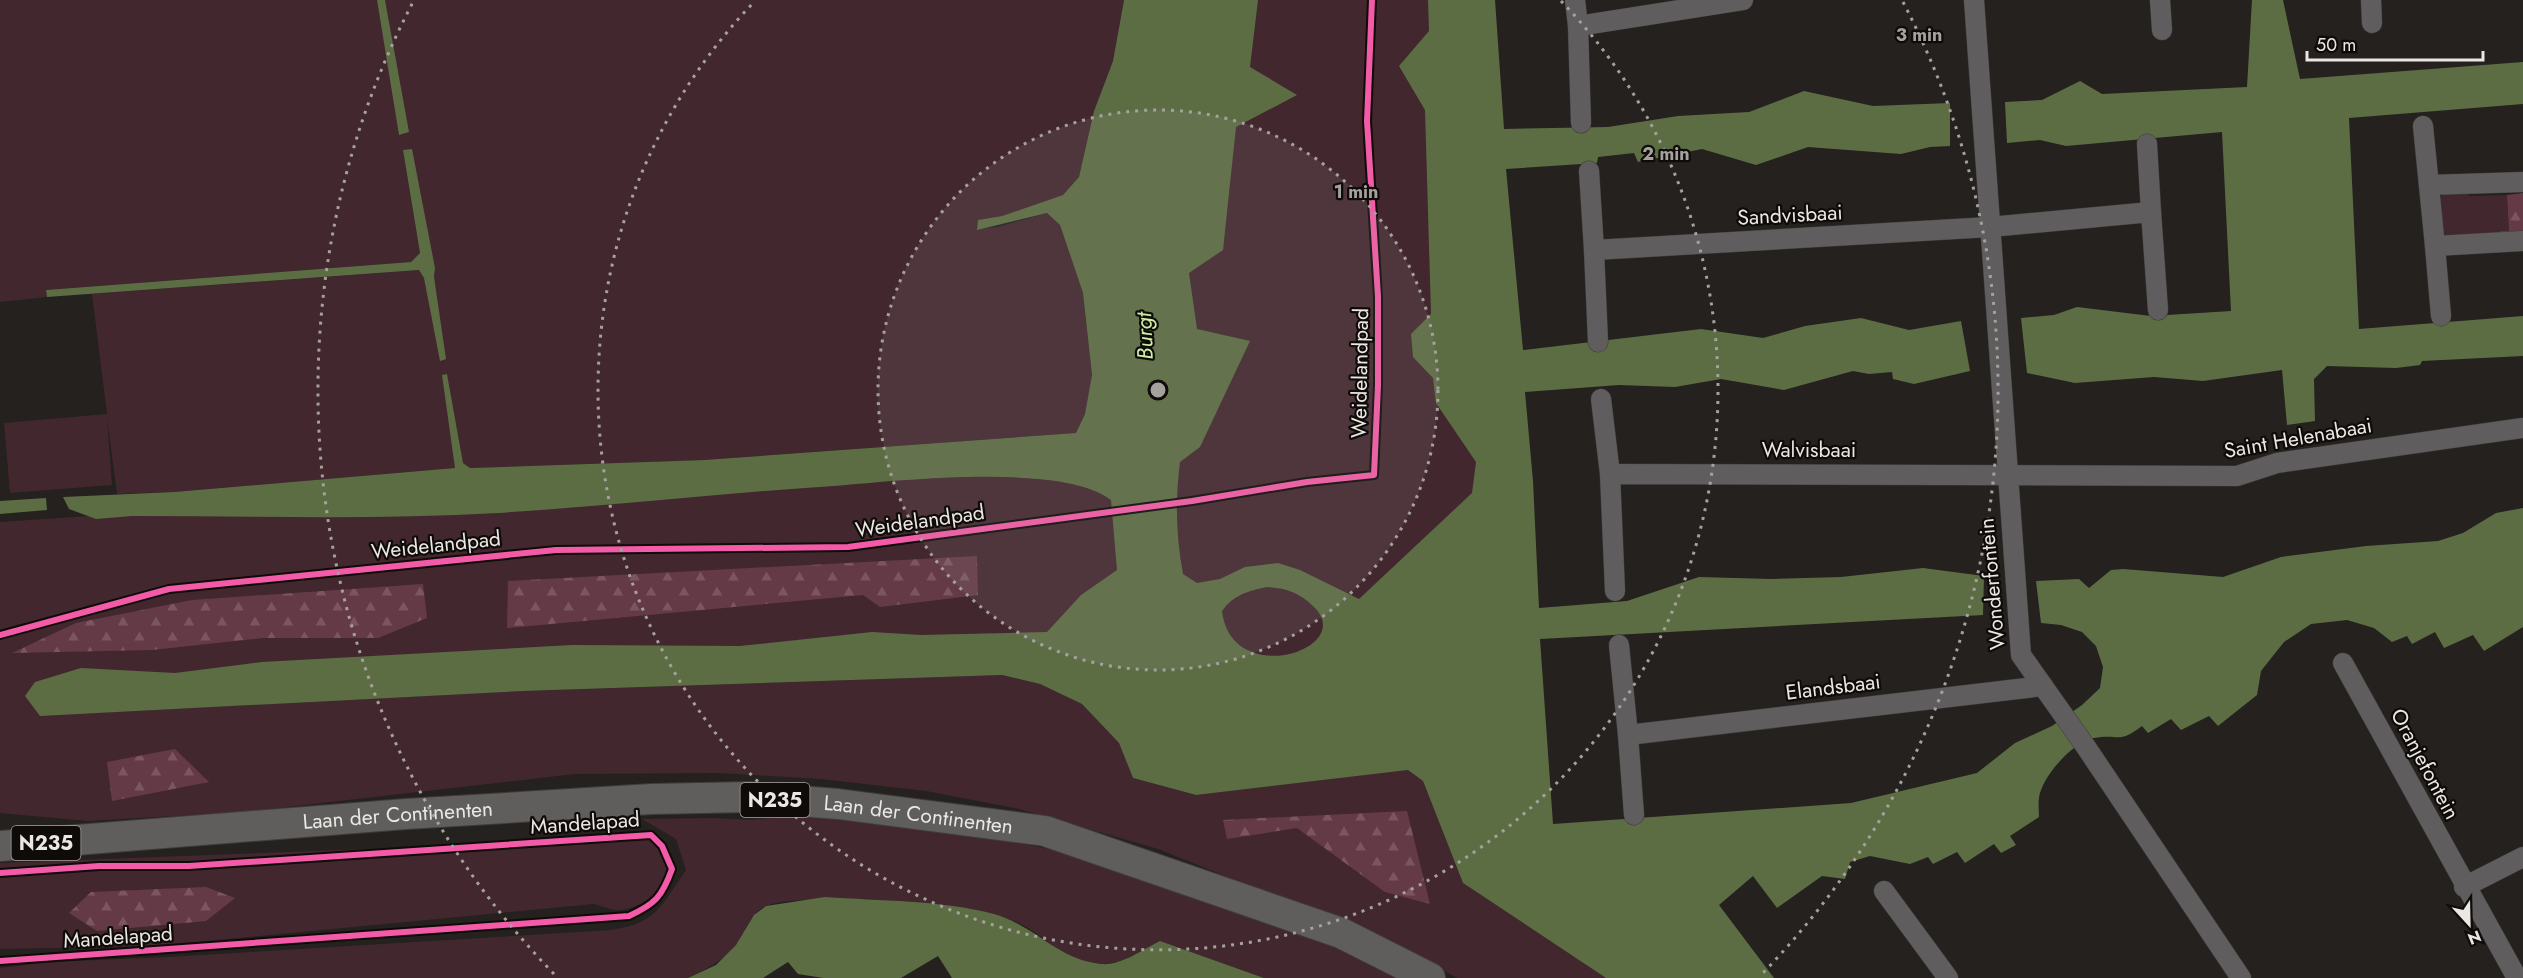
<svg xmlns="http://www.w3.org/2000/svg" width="2523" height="978" font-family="Jost,sans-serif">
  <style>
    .green { fill: #42272f }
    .forest { fill: url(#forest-firs) }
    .water { fill: #5c6d44; fill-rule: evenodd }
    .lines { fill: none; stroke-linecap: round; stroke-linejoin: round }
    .minor-casing { stroke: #3f3d3b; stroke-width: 21 }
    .primary-casing { stroke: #3f3d3b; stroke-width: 32 }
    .minor { stroke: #5f5d5d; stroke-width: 20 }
    .primary { stroke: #605d5d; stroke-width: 30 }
    .cycleway-casing { stroke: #0e0b09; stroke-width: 10 }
    .cycleway { stroke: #f35aa7; stroke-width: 6 }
    .ring { fill: none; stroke: #a5a29e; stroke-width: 3; stroke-dasharray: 3 6 }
    .labels { text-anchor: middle; stroke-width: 4.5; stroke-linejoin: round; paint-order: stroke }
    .shield { fill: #0e0b09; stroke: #a9a5a2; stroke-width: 1.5 }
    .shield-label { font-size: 20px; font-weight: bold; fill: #ebe7e3 }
    .street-label { font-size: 21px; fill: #ebe7e3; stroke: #0e0b09 }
    .water-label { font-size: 22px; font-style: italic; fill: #cff0a8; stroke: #0e0b09 }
    .centre { fill: #a5a29e; stroke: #0e0b09; stroke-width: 3 }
    .ring-label { font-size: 18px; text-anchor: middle; font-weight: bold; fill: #a5a29e; stroke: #0e0b09; stroke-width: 4.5; stroke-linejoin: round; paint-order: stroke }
  </style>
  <defs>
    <pattern id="forest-firs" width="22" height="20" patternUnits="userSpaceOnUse" patternTransform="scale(1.5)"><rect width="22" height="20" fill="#653a47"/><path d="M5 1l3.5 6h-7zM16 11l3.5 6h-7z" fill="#7b5661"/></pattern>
  </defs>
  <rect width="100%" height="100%" fill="#24211f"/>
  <!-- green -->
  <g class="green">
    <path d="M0 0H377L400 134 408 132 385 0H1124L1113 61 1094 111 1079 177 1063 195 1002 216 979 220 977 229 998 227 1047 213 1060 225 1083 293 1092 376 1085 414 1076 433 704 460 470 468 463 463 447 375H443L456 468 174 492 117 494 107 418 112 485 10 493 4 423 107 414 92 294 420 270 424 278 434 277 435 268 403 150 420 253 411 262 46 290 47 297 0 302Z"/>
    <path d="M1168 0H1463L1491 651 1271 711 1021 653 73 714 523 691 1002 675 1040 684 1082 704 1119 743 1133 778 1195 795 1408 770 1423 781 1463 883 1606 978H1457L1400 946 1158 849 1019 809 926 791 821 779 719 773 575 774 243 812 88 821 0 813V522L1132 446Z"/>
    <path d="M2468 189 2469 196 2507 195 2509 231 2502 237 2447 238C2441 231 2434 199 2444 193 2450 190 2461 190 2468 189Z"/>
    <path d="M818 813 922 825 1080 855 1243 902 1408 978H1264L1160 941C1143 949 1121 965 1102 964 1062 962 1047 935 1014 921 977 906 800 891 766 906 750 913 746 932 736 945 722 962 706 969 688 978H0V968L50 962 168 957 611 930C657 923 661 906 686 870L676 839 642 819 714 818 750 820Z"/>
    <path d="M650 838C658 847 668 857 668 870 667 891 640 908 621 910 613 911 602 906 594 904L155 946 0 949V863Z"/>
  </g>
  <!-- forest -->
  <g class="forest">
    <path d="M2523 193V236L2502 237 2501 231H2509L2507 195Z"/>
    <path d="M977 556 978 595 880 607 863 595 507 628 508 581Z"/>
    <path d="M423 584 427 618 378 638H263L152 650 12 653 76 623 192 600Z"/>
    <path d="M175 749 209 782 112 801 107 762Z"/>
    <path d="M1407 811 1430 904 1385 892 1297 828 1227 839 1223 820Z"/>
    <path d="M206 887 235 898 206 921 97 931 69 913 91 892Z"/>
  </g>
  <!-- water -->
  <g class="water">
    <path d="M377 0H385L409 132 399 135Z"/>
    <path d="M1124 0H1258L1250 67 1297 95 1236 127 1223 250 1189 273 1197 329 1250 341 1200 447 1180 462C1175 501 1176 536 1183 574L1197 583 1220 579 1245 567 1278 563 1300 570 1359 599 1472 493 1476 462 1436 403 1433 378 1413 357 1411 334 1431 314 1425 110 1399 66 1429 31 1428 0H1495L1504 129 1608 127 1678 116 1749 112 1804 91 1873 106 1950 103V146L1930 147 1901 154 1808 147 1756 165 1702 149 1638 162 1634 153 1598 157 1597 163 1506 169 1523 350 1701 329 1763 338 1805 326 1861 318 1909 330 1961 321 1970 371 1914 384 1893 379 1892 372 1869 374 1853 371 1784 390 1721 379 1675 387 1619 385 1525 392 1533 481 1539 608 1627 601 1699 577 1771 579 1841 577 1923 568 1984 576 1983 615 1540 639 1553 824 1851 803 1977 773 2015 743 2052 726 2082 705 2100 688 2103 667 2096 646 2082 632 2061 625 2041 623 2036 581 2079 579 2089 588 2111 570 2123 569 2223 577 2281 557 2366 546 2438 541 2463 533 2496 513 2523 508V627L2484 651 2473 635 2444 648 2435 632 2412 644 2407 636 2392 642 2374 628 2347 620 2311 624 2284 642 2261 671 2257 695 2218 726 2209 716 2181 730 2171 719 2148 733 2142 726C2117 745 2120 733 2094 738 2073 741 2041 778 2039 798 2038 804 2039 811 2039 817L2010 836 2016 845 2001 853 1994 844 1965 863 1957 852 1933 864 1928 857 1910 864 1870 856 1850 862 1845 879 1822 876 1777 908 1753 876 1719 905 1774 978H1606L1463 883 1423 781 1408 770 1196 795 1133 778 1119 743 1082 704 1040 684 1002 675 523 691 40 716 25 696 35 682 81 668 175 673 262 662 572 645 740 646 872 632 921 635 1047 632 1081 595 1117 570 1111 500C1063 462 897 481 834 486 722 493 610 506 498 513 377 520 254 516 132 516L96 519 69 509 63 497 174 492 455 468 442 375 447 374 463 463 470 468 704 460 1076 433 1085 414 1092 375 1083 293 1060 225 1047 213 977 230 978 220 1002 216 1063 195 1079 177 1094 111 1113 61ZM1267 587C1285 588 1299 592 1313 606 1359 649 1231 690 1222 611 1233 595 1248 591 1267 587Z"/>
    <path d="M2252 0H2283L2300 79 2523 62V104L2349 118 2359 329 2523 316V356L2422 361 2420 365 2396 368 2327 366 2314 379 2315 421 2287 425 2282 370 2203 381 2154 377 2075 383 2027 373 2021 318 2054 315 2077 307 2151 316 2231 311 2222 132 2066 146 2040 140 2007 143 2005 102 2042 100 2080 81 2102 94 2247 87Z"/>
    <path d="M412 149 435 268 434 277 446 359 440 361 424 278 419 270 47 297 46 290 411 262 420 253 403 150Z"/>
    <path d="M46 498 47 510 0 514V501Z"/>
    <path d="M825 897C880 901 941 900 994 914 1036 926 1058 960 1101 964 1121 966 1143 949 1160 941L1264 978H952L938 956 901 978H823L798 974 788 962 763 978H688L716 965 736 945 754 915 766 906Z"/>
  </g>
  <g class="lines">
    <!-- minor casing -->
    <g class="minor-casing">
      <g id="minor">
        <path d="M1575 0 1578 26"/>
        <path d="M1974 0 2021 655 2086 747 2241 978"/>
        <path d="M2160 0 2162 30"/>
        <path d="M2371 0 2372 23"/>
        <path d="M1581 123 1578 26 1743 0"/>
        <path d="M2423 126 2435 246 2523 241"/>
        <path d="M2147 144 2151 212"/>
        <path d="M1589 171 1594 250"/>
        <path d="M2429 185 2523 182"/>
        <path d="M2435 246 2441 316"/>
        <path d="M1598 342 1594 250 1990 227 2151 212 2158 310"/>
        <path d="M1601 399 1610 474"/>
        <path d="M1615 591 1610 474 2237 476 2277 463 2523 428"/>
        <path d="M1619 645 1628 735"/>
        <path d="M2343 663 2517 978"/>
        <path d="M1634 815 1628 735 2043 686"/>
        <path d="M2464 887 2523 857"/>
        <path d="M1884 891 1948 978"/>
      </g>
    </g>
    <!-- primary casing -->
    <g class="primary-casing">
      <g id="primary">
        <path id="s1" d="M0 846 406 814 652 799 748 797 838 804 1045 831 1341 933 1430 978"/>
      </g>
    </g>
    <!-- minor -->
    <use href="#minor" class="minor"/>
    <!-- primary -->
    <use href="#primary" class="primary"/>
    <!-- cycleway casing -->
    <g class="cycleway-casing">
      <g id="cycleway">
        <path d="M0 635 169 589 556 550 848 547 1192 501 1307 482 1374 475 1378 385V297L1367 121 1372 0"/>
        <path d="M0 873 99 866H189L651 835 662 846 672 869C662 897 655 904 629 916L0 961"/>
      </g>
    </g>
    <!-- cycleway -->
    <use href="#cycleway" class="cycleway"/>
  </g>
  <!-- distance rings -->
  <circle cx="1158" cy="390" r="280" fill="#a5a29e" fill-opacity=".12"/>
  <g class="ring">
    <circle cx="1158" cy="390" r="280"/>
    <path d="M1561 1A560 560 0 1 1 755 1"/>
    <path d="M554 974A840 840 0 0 1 413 2M1903 2A840 840 0 0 1 1762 974"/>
  </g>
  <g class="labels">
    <!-- shield labels -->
    <g class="shield">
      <rect x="740.5" y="783" width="69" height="34" rx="4.5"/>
      <rect x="11.5" y="826" width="69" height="34" rx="4.5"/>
    </g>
    <g class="shield-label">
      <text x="775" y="807">N235</text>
      <text x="46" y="850">N235</text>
    </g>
    <!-- street labels -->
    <g class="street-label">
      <text transform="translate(1790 215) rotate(-3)" y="7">Sandvisbaai</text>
      <text transform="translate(1360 373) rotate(-89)" y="7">Weidelandpad</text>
      <text transform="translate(2298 438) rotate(-10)" y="7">Saint Helenabaai</text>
      <text x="1809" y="457">Walvisbaai</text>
      <text transform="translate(920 521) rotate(-8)" y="7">Weidelandpad</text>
      <text transform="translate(436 545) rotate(-6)" y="7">Weidelandpad</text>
      <text transform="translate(1992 584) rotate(-95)" y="7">Wonderfontein</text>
      <text transform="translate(1833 687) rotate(-7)" y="7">Elandsbaai</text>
      <text transform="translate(2425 764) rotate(62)" y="7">Oranjefontein</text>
      <text dy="7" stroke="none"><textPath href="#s1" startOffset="399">Laan der Continenten</textPath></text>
      <text dy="7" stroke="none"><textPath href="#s1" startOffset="921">Laan der Continenten</textPath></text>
      <text transform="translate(585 823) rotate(-4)" y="7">Mandelapad</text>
      <text transform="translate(118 937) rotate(-4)" y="7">Mandelapad</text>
    </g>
    <!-- water labels -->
    <g class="water-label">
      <text transform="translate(1144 336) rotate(-92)" y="8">Burgt</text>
    </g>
  </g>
  <circle cx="1158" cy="390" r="9" class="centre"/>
  <g class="ring-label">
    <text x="1919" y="41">3 min</text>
    <text x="1666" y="160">2 min</text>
    <text x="1356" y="198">1 min</text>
  </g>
  <!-- north arrow -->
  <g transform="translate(2469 924) rotate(158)" stroke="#0e0b09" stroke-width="4.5" paint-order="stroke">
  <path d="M0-4.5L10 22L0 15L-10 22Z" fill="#ebe7e3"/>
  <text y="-9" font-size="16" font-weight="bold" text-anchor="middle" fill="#ebe7e3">N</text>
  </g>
  <!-- scale -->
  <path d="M2307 51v9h176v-9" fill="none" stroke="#ebe7e3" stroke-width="3"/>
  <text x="2316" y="51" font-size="18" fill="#ebe7e3" stroke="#0e0b09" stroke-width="4.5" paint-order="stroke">50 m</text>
</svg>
